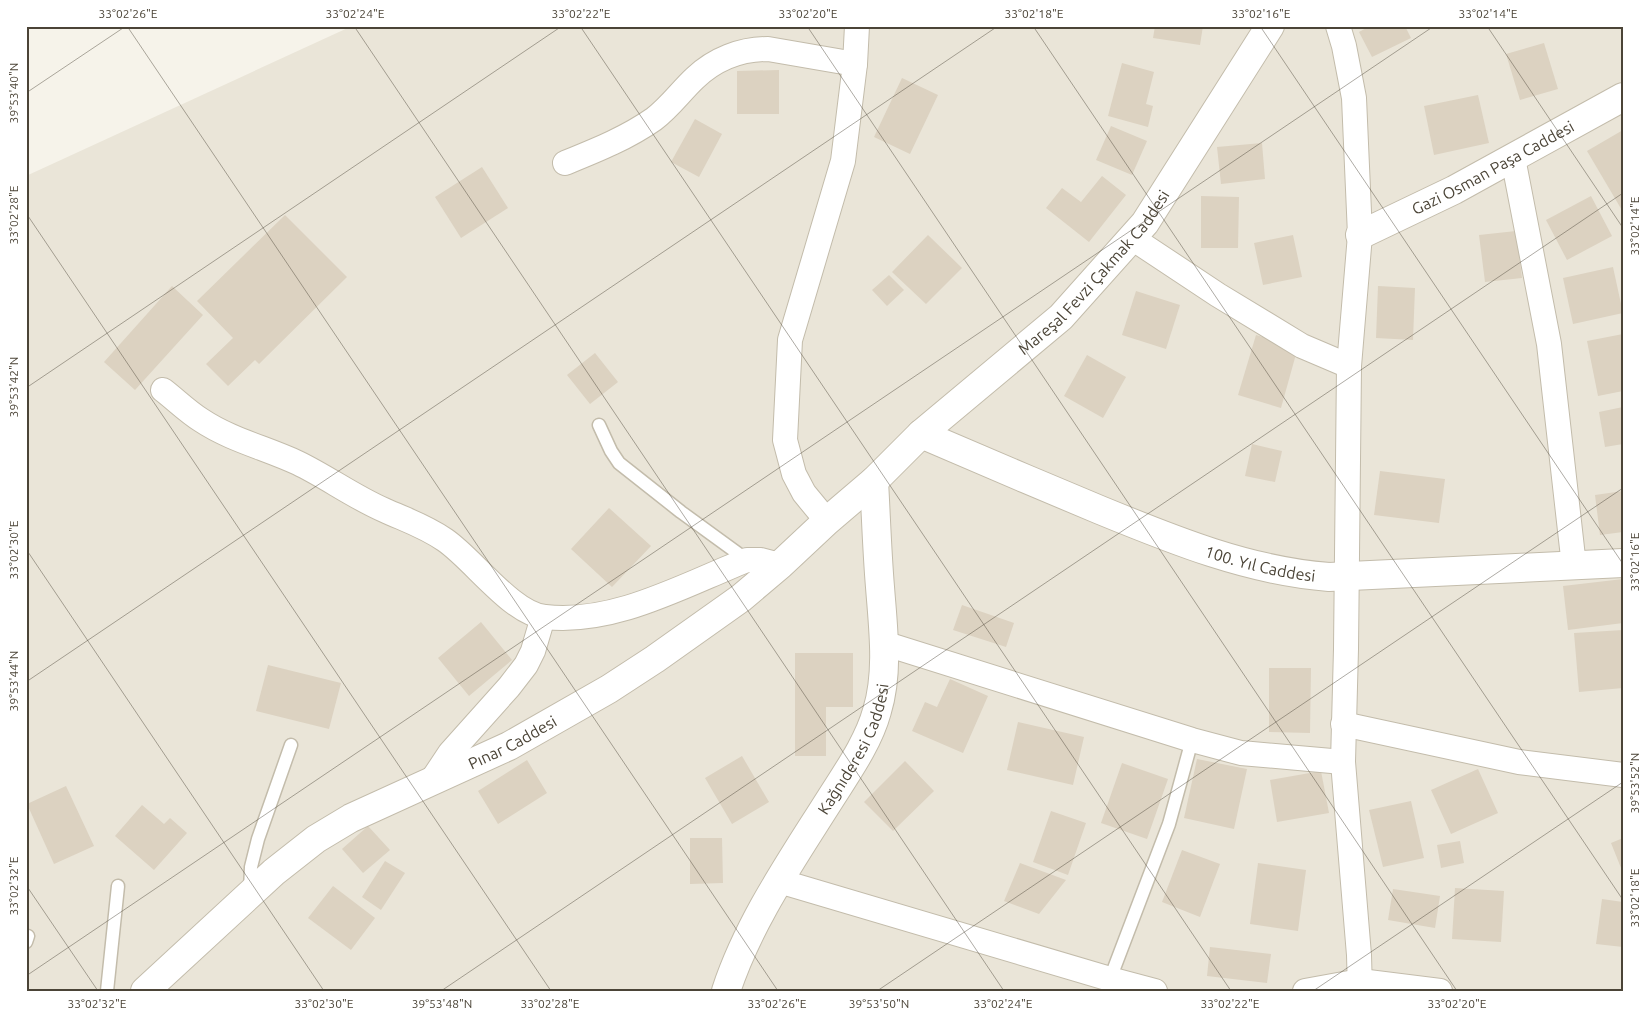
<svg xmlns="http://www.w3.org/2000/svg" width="1649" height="1017" font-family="Ubuntu,sans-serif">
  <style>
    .residential { fill: #eae5d8 }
    .building { fill: #dcd2c1 }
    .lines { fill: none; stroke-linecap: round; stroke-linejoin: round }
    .service-casing { stroke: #c3bcab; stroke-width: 15 }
    .minor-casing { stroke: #c3bcab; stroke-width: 26 }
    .tertiary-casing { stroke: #c3bcab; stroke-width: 30 }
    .service { stroke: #fff; stroke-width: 12 }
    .minor { stroke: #fff; stroke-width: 24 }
    .tertiary { stroke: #fff; stroke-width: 28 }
    .ticks { fill: none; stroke: #4b4437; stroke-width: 1; stroke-opacity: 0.45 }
    .labels { text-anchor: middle; stroke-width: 4; stroke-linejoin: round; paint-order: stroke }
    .street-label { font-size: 16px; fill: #4b4437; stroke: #fff }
    .neatline { fill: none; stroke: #4b4437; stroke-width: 2 }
    .ticks-label { font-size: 12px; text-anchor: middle; fill: #4b4437 }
  </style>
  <rect width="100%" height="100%" fill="#f6f3ea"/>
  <!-- residential -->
  <path class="residential" d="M352 26H1623V991H26V176Z"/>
  <!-- building -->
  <g class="building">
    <path d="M1155 26H1203L1200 45 1153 38Z"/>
    <path d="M1370 26H1405L1411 38 1372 57 1359 32Z"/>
    <path d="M1544 43 1558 89 1520 100 1506 54Z"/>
    <path d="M1122 63 1154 72 1146 104 1153 106 1148 127 1108 116Z"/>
    <path d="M779 70V114H737V71Z"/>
    <path d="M902 78 938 95 910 154 874 137Z"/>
    <path d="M1478 95 1489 143 1434 155 1424 106Z"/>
    <path d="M695 119 722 134 699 177 671 162Z"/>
    <path d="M1111 126 1147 141 1132 175 1096 160Z"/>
    <path d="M1623 130V212L1587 151Z"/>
    <path d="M1262 143 1265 179 1221 184 1217 147Z"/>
    <path d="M482 167 508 208 461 238 435 197Z"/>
    <path d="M1102 176 1126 195 1089 242 1046 208 1062 188 1081 202Z"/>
    <path d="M1201 196 1239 197 1238 248H1201Z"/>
    <path d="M1591 196 1612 236 1567 260 1546 220Z"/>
    <path d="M285 215 347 277 259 364 255 360 228 386 206 364 233 338 197 301Z"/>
    <path d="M1516 231 1522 278 1485 282 1479 235Z"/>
    <path d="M928 235 962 268 926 304 892 272Z"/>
    <path d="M1293 235 1302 277 1263 285 1254 243Z"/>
    <path d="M1613 267 1623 313 1573 324 1563 278Z"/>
    <path d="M889 275 904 290 887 306 872 290Z"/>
    <path d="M172 286 203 315 135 390 104 362Z"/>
    <path d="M1378 286 1415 288 1413 340 1376 338Z"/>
    <path d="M1136 291 1180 305 1166 349 1122 335Z"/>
    <path d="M1623 334V391L1598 396 1587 341Z"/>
    <path d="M1256 335 1298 347 1281 408 1238 395Z"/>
    <path d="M595 353 618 382 590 404 567 375Z"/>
    <path d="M1087 355 1126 377 1103 418 1064 396Z"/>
    <path d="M1623 407V444L1605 447 1599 412Z"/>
    <path d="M1252 444 1282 451 1275 482 1245 476Z"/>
    <path d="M1380 471 1445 479 1439 523 1374 515Z"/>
    <path d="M1623 491V532L1600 535 1595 495Z"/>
    <path d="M609 508 651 546 612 587 571 549Z"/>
    <path d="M1623 579V623L1568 630 1563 586Z"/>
    <path d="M962 605 1014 623 1006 647 953 630Z"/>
    <path d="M481 622 512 660 469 696 438 658Z"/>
    <path d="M1623 630V688L1579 692 1574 633Z"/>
    <path d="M795 653H853V707H826V756H795Z"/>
    <path d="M268 665 341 683 329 729 256 711Z"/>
    <path d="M1269 668H1311L1310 733 1269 732Z"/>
    <path d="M950 679 988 696 963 753 912 731 925 702 937 707Z"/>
    <path d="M1018 722 1084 737 1073 785 1007 770Z"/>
    <path d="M742 756 769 802 732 824 705 778Z"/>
    <path d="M1197 759 1247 769 1234 829 1184 818Z"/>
    <path d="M527 760 547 793 498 824 478 791Z"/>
    <path d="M905 761 934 791 893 831 864 802Z"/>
    <path d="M1122 763 1168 779 1147 839 1101 823Z"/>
    <path d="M1478 769 1498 813 1451 834 1431 790Z"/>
    <path d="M1321 771 1329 813 1277 822 1270 780Z"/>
    <path d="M66 786 94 846 54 864 27 804Z"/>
    <path d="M1411 801 1424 858 1383 867 1369 810Z"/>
    <path d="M142 805 164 824 170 818 187 833 154 870 115 836Z"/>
    <path d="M1051 811 1086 823 1068 875 1033 862Z"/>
    <path d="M368 826 390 850 363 873 342 849Z"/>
    <path d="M690 838H722L723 883 690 884Z"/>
    <path d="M1623 838V873L1611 843Z"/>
    <path d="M1460 841 1464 863 1441 868 1437 845Z"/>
    <path d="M1182 850 1220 864 1200 917 1162 902Z"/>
    <path d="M385 861 405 873 381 910 362 897Z"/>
    <path d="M1020 863 1066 880 1039 914 1004 901Z"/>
    <path d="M1258 863 1306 870 1298 931 1250 924Z"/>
    <path d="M333 886 375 918 351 950 308 918Z"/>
    <path d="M1455 888 1504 891 1501 942 1452 939Z"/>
    <path d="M1393 889 1440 896 1435 928 1388 920Z"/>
    <path d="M1602 899 1623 902V947L1596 944Z"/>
    <path d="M1210 947 1271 954 1267 983 1207 976Z"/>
  </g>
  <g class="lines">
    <!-- service casing -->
    <g class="service-casing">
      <g id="service">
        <path d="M599 425 611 451 619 463 681 512 747 560"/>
        <path d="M250 891 251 867 258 839 291 745"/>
        <path d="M26 942 28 936"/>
        <path d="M1110 979 1169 824 1192 740"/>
        <path d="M107 991 118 886"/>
      </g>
    </g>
    <!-- minor casing -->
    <g class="minor-casing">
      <g id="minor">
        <path d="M1338 26 1344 46 1354 98 1360 235 1349 366 1346 649 1343 762 1359 955 1360 991"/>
        <path d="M1513 158 1549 344 1574 566"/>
        <path d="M565 163C597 150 627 138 654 119 670 107 681 91 695 78 715 59 741 49 768 49L855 64"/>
        <path d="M1132 238 1218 295 1302 346 1349 366"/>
        <path d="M163 390C176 400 188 412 201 420 231 440 266 448 298 463 327 477 354 497 384 510 406 520 425 526 445 540 473 559 512 614 545 617 614 625 684 585 747 560H761L780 565"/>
        <path d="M827 521 804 493 794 474 785 440 790 340 843 161 855 64 857 26"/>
        <path d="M883 643 1192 740 1241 753 1343 762"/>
        <path d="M1343 724 1519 762 1623 775"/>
        <path d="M430 783 450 753 509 687 526 665 533 651 543 617"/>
        <path d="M779 881 1110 979 1155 991"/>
        <path d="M1305 991 1360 981 1440 991"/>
      </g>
    </g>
    <!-- tertiary casing -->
    <g class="tertiary-casing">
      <g id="tertiary">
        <path id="s1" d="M1360 235 1454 190 1623 97"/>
        <path id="s2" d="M921 434C981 460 1040 485 1100 510 1173 540 1249 571 1329 577L1623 563"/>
        <path id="s3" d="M145 991 274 872 316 839 351 818 509 746 609 689 655 659 741 598 780 565 827 521 874 481 921 434 1061 317 1145 223 1270 26"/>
        <path id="s4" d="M726 991C748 924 789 864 827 804 845 775 868 744 877 711 889 672 883 627 880 587 877 551 876 516 874 481"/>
      </g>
    </g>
    <!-- service -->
    <use href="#service" class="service"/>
    <!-- minor -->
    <use href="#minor" class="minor"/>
    <!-- tertiary -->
    <use href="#tertiary" class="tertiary"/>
  </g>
  <!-- ticks -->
  <path class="ticks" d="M127 26 778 991M354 26 1004 991M580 26 1231 991M807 26 1457 991M1033 26 1623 900M1260 26 1623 564M1487 26 1623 228M26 93 126 26M26 213 551 991M26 388 562 26M26 549 324 991M26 682 998 26M26 885 98 991M26 976 1434 26M441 991 1623 193M877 991 1623 488M1313 991 1623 782"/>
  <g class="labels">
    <!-- street labels -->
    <g class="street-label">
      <text dy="6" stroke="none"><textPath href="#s1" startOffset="149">Gazi Osman Paşa Caddesi</textPath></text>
      <text dy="6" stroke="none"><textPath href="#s3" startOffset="1200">Mareşal Fevzi Çakmak Caddesi</textPath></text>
      <text dy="6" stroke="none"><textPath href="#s2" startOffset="364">100. Yıl Caddesi</textPath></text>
      <text dy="6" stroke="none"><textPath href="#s3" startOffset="448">Pınar Caddesi</textPath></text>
      <text dy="6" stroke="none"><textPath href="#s4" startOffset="275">Kağnıderesi Caddesi</textPath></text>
    </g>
  </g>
  <!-- border -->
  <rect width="1649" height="1017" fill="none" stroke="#ffffff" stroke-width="55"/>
  <rect x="28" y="28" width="1594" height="962" class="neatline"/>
  <g class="ticks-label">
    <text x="128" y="18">33°02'26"E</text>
    <text x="355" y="18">33°02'24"E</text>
    <text x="581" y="18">33°02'22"E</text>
    <text x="808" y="18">33°02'20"E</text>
    <text x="1034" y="18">33°02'18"E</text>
    <text x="1261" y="18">33°02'16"E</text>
    <text x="1488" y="18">33°02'14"E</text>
    <text transform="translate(14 93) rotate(-90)" y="4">39°53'40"N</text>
    <text transform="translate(14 215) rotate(-90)" y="4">33°02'28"E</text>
    <text transform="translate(1635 226) rotate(-90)" y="4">33°02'14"E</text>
    <text transform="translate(14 387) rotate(-90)" y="4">39°53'42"N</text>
    <text transform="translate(14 550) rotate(-90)" y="4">33°02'30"E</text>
    <text transform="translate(1635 562) rotate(-90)" y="4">33°02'16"E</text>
    <text transform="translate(14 681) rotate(-90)" y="4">39°53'44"N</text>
    <text transform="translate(1635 783) rotate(-90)" y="4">39°53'52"N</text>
    <text transform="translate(14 886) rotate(-90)" y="4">33°02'32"E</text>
    <text transform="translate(1635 898) rotate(-90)" y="4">33°02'18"E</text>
    <text x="97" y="1008">33°02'32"E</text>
    <text x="324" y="1008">33°02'30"E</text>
    <text x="442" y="1008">39°53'48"N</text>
    <text x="550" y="1008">33°02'28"E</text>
    <text x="777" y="1008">33°02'26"E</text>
    <text x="879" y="1008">39°53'50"N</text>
    <text x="1003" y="1008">33°02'24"E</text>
    <text x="1230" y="1008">33°02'22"E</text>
    <text x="1457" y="1008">33°02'20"E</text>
  </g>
</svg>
